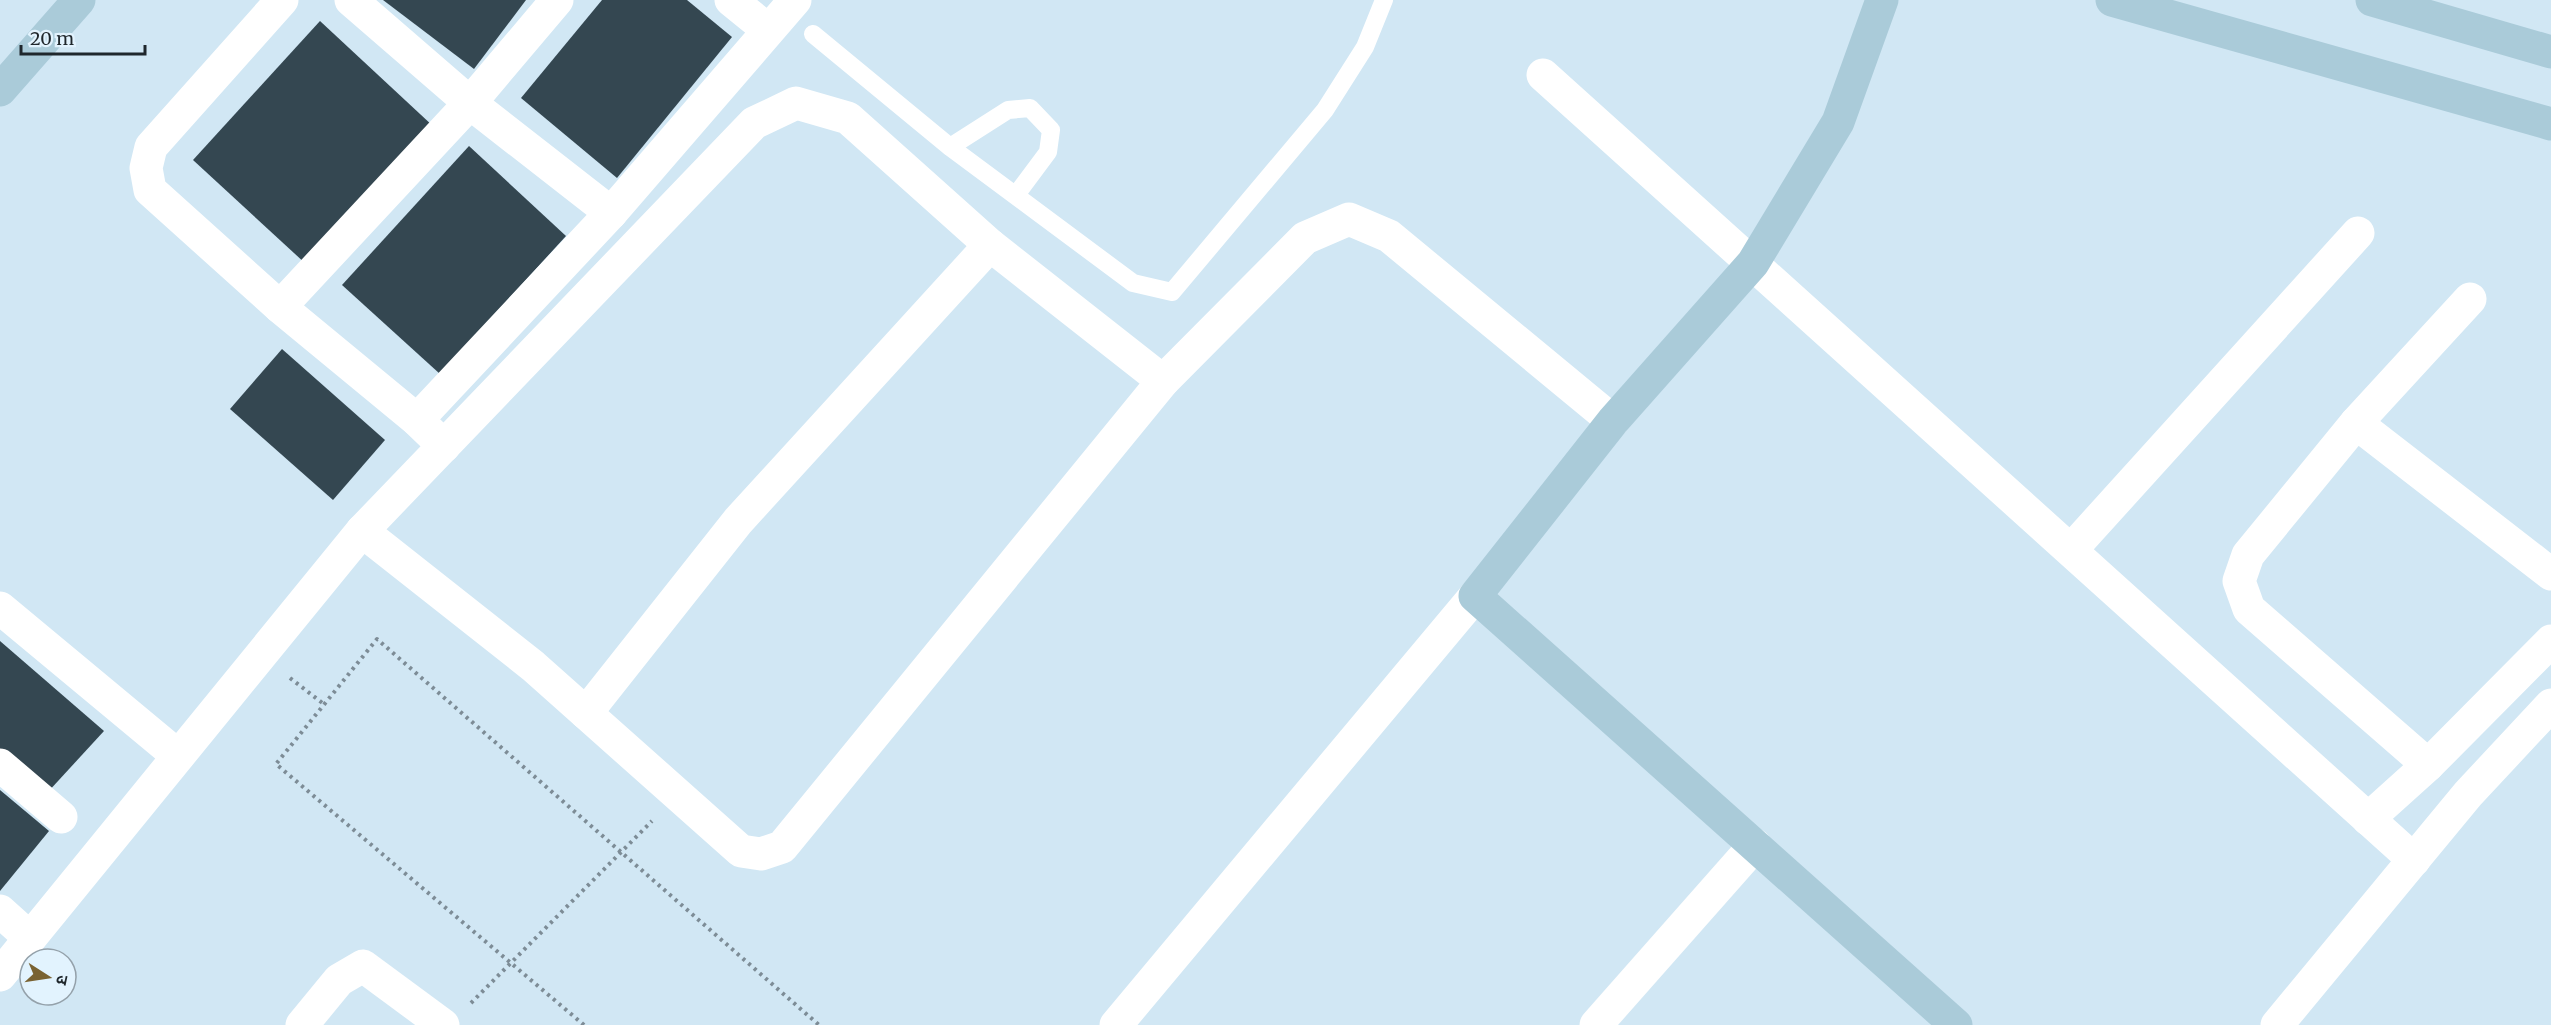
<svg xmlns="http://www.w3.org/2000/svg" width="2551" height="1025" font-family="Merriweather,'Noto Sans Devanagari',serif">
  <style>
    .building { fill: #344751 }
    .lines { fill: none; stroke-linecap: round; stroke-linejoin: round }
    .path { stroke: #7d8c96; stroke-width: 4; stroke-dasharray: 3 4.5; stroke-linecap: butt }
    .lane { stroke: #fff; stroke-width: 18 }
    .street { stroke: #fff; stroke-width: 33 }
    .secondary { stroke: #aacbd9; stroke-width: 33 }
  </style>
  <rect width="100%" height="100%" fill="#d1e7f4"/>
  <!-- building -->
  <g class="building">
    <path d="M383 0H526L474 69Z"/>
    <path d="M602 0H687L732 37 617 178 521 98Z"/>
    <path d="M320 21 434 127 307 265 193 160Z"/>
    <path d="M469 146 566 236 440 374 342 285Z"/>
    <path d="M282 349 385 440 333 500 230 409Z"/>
    <path d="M0 641 104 731 47 793 0 751Z"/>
    <path d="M0 790 49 831 0 891Z"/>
  </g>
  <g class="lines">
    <!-- path -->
    <g class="path">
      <path d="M290 678 325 705"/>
      <path d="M471 1003 652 821"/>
      <path d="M584 1025 276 764 377 639 819 1025"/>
    </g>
    <!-- lane -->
    <g class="lane">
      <path d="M813 34 950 147 1133 283 1172 292 1325 110 1365 47 1384 0"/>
      <path d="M950 147 1008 110 1030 108 1051 130 1048 152 1016 195"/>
    </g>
    <!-- street -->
    <g class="street">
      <path d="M282 0 151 147 146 168 150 190 280 307 417 420 444 446"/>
      <path d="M351 0 470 103 611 213"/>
      <path d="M731 0 768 30"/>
      <path d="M1543 75 2414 860"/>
      <path d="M280 307 470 103 557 0"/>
      <path d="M417 420 611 213 795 0"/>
      <path d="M2356 423 2551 574"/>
      <path d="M362 531 533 666 741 851 761 854 782 847 1163 381 1305 238 1349 219 1389 236 1613 421"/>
      <path d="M2071 550 2358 233"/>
      <path d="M0 608 178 756"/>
      <path d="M586 713 738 521 990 245"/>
      <path d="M0 765 61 817"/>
      <path d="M2428 765 2249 609 2239 581 2248 555 2356 423 2470 299"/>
      <path d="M2368 819 2428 765 2551 641"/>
      <path d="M0 911 30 938"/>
      <path d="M0 975 362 531 754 123 796 103 848 118 990 245 1163 381"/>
      <path d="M302 1025 339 980 363 966 443 1025"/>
      <path d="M1116 1025 1475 596"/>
      <path d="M1596 1025 1755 845"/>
      <path d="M2277 1025 2468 794 2551 705"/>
    </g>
    <!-- secondary -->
    <g class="secondary">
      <path d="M1882 0 1838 122 1753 263 1613 421 1475 596 1956 1025"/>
      <path d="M2112 0 2551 124"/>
      <path d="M2372 0 2551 52"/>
      <path d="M0 90 79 0"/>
    </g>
  </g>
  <!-- north arrow -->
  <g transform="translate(48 977) rotate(102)"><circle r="28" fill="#e2f3fe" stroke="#94a1aa" stroke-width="1.5"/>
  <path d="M0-4.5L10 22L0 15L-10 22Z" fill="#796232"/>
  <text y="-9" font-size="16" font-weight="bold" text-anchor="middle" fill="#1f272c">उ</text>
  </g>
  <!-- scale -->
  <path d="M21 45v9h124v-9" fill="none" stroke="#1f272c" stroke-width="3"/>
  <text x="30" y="45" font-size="18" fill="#1f272c" stroke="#e2f3fe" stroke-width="4.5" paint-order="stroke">20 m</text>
</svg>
